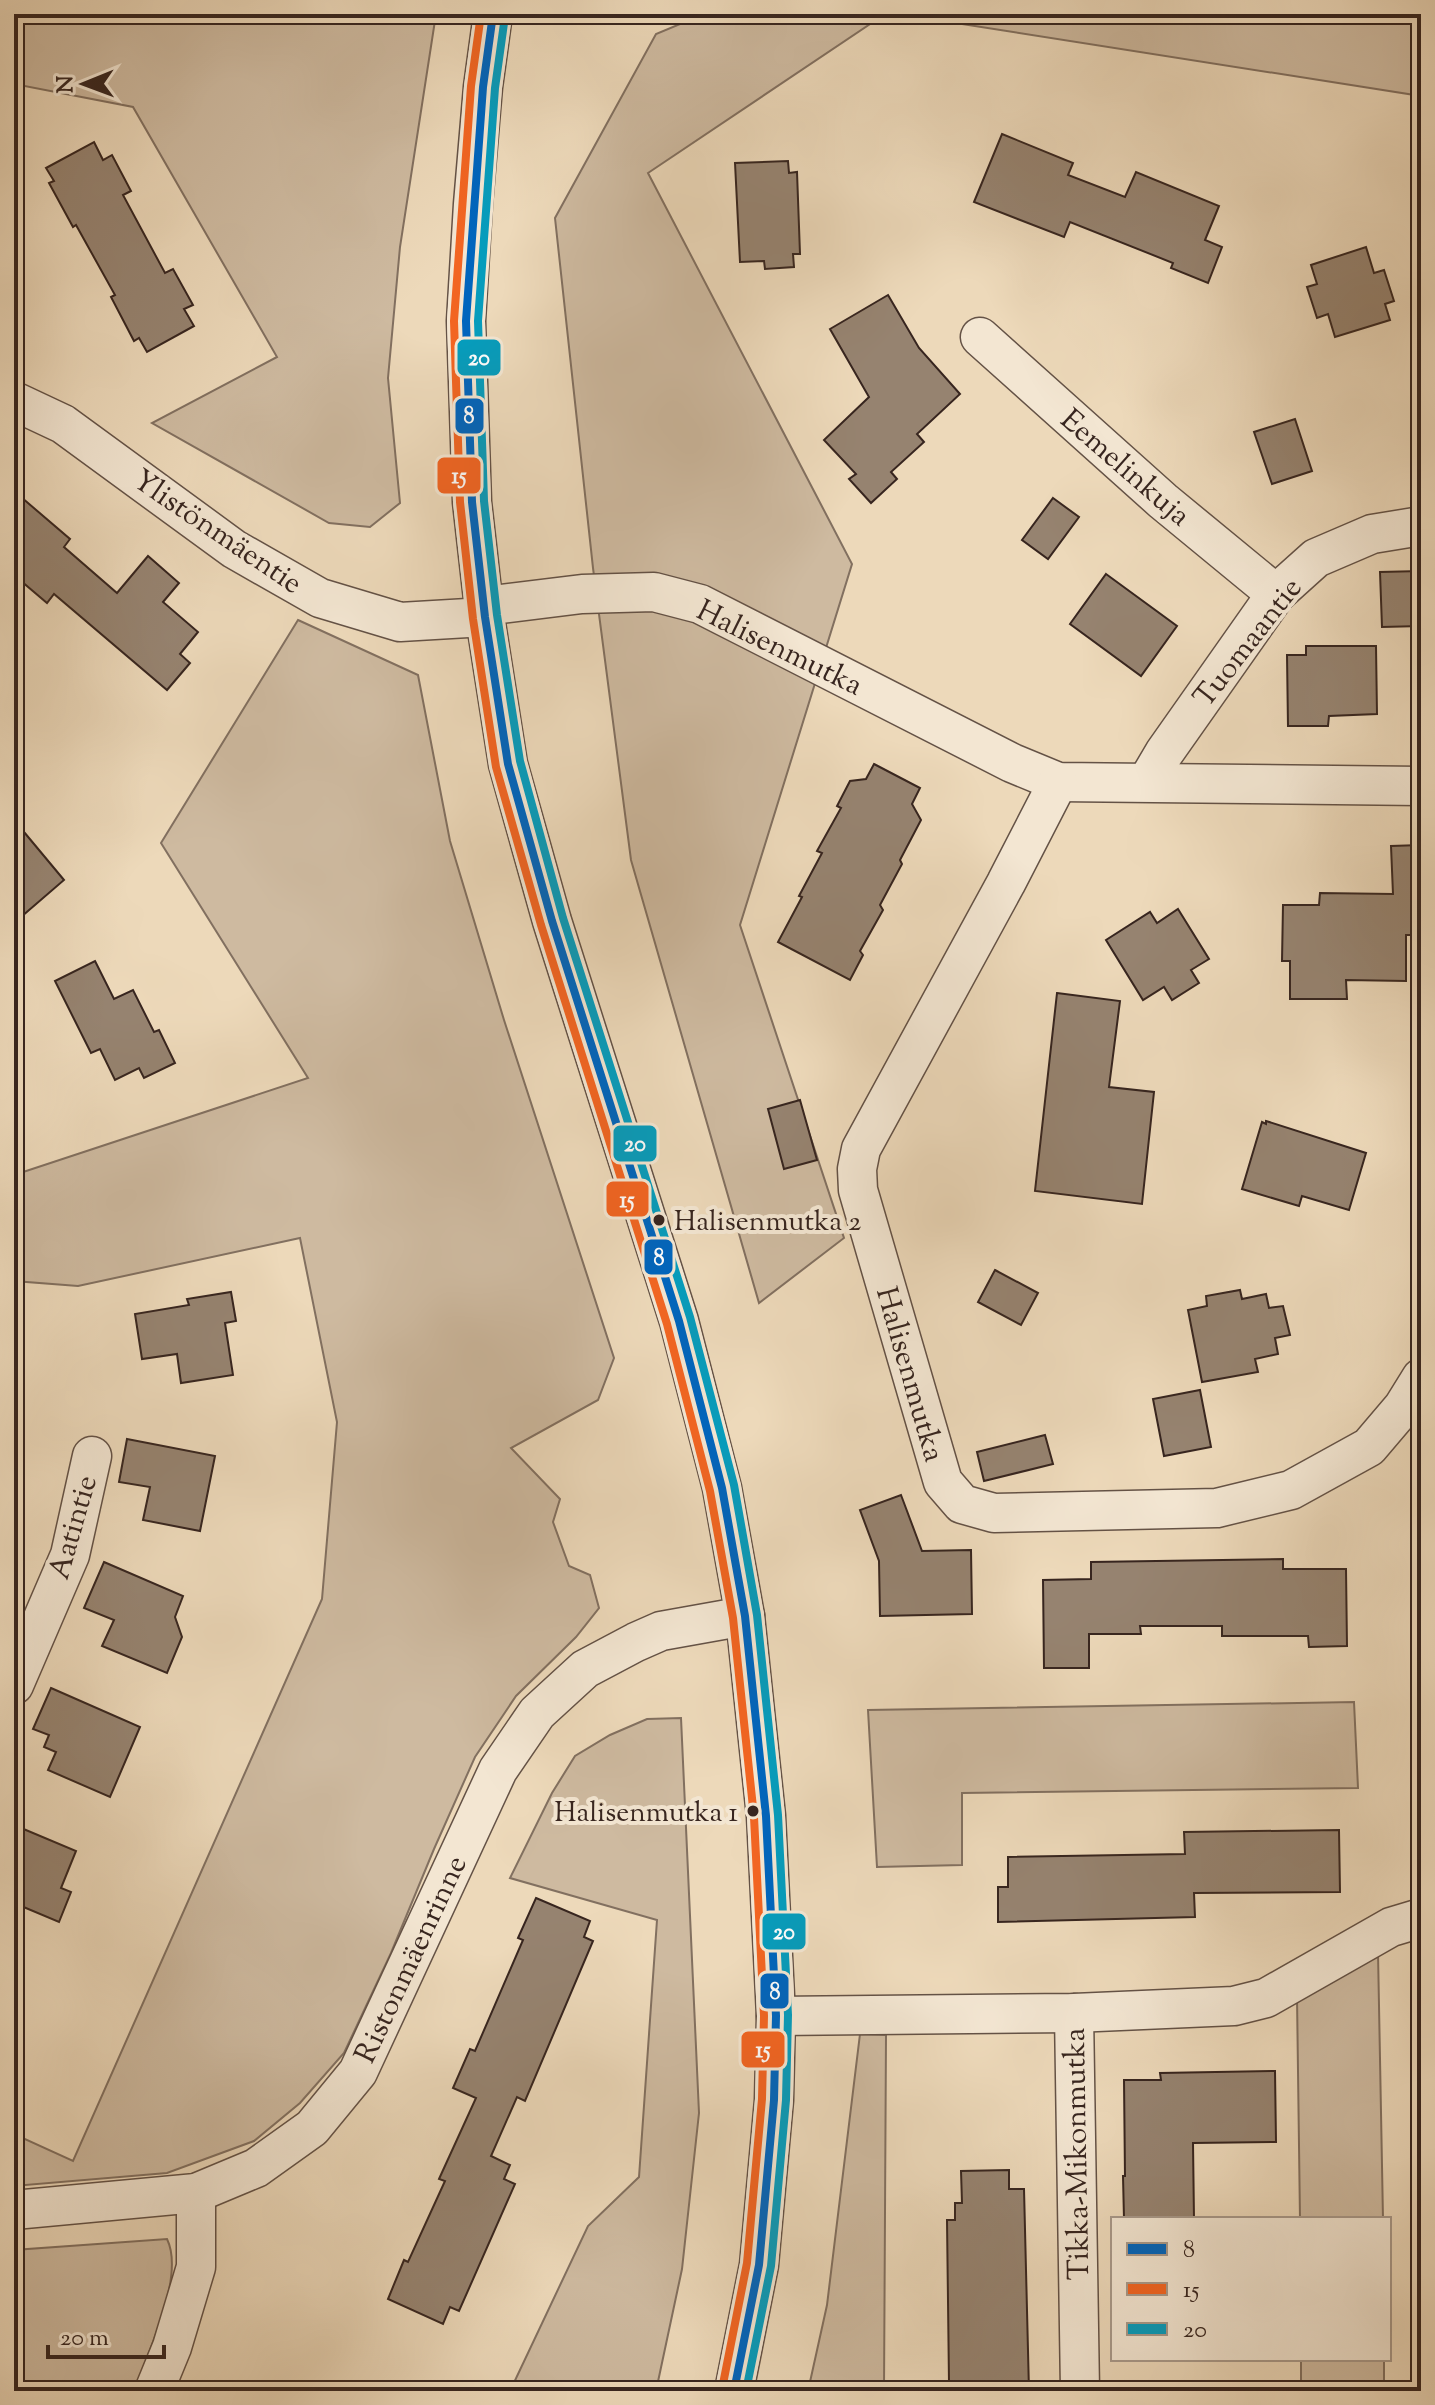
<svg xmlns="http://www.w3.org/2000/svg" width="1435" height="2405" font-family="'Sorts Mill Goudy',serif">
  <style>
    .green { fill: #cebaa0; stroke: #827060; stroke-width: 2 }
    .building { fill: #968370; stroke: #37251f; stroke-width: 2 }
    .lines { fill: none; stroke-linecap: round; stroke-linejoin: round }
    .minor-casing { stroke: #645246; stroke-width: 41 }
    .minor { stroke: #f3e6d2; stroke-width: 38 }
    .bus-1-casing { stroke: #f3e6d2; stroke-width: 14 }
    .bus-2-casing { stroke: #f3e6d2; stroke-width: 14 }
    .bus-3-casing { stroke: #f3e6d2; stroke-width: 14 }
    .bus-1 { stroke: #0065bd; stroke-width: 8 }
    .bus-2 { stroke: #f26522; stroke-width: 8 }
    .bus-3 { stroke: #069cbc; stroke-width: 8 }
    .bus-dot { fill: #37251f; stroke: #f3e6d2; stroke-width: 3 }
    .labels { text-anchor: middle; stroke-width: 8; stroke-linejoin: round; paint-order: stroke }
    .bus-label { font-size: 28px; fill: #37251f; stroke: #f3e6d2; text-anchor: start }
    .street-label { font-size: 30px; fill: #37251f; stroke: #f3e6d2 }
    .line-badge { stroke: #f3e6d2; stroke-width: 3 }
    .badge-label { font-size: 22px; text-anchor: middle; font-weight: bold; fill: #fff }
  </style>
  <rect width="100%" height="100%" fill="#edd9ba"/>
  <filter id="stains"><feTurbulence type="fractalNoise" baseFrequency=".0025" numOctaves="4"/><feColorMatrix values="0 0 0 0 .2 0 0 0 0 .09 0 0 0 0 .02 0 0 0 .5 -.17"/></filter>
  <radialGradient id="worn" r=".72"><stop offset=".6" stop-color="#630" stop-opacity="0"/><stop offset="1" stop-color="#630" stop-opacity=".3"/></radialGradient>
  <!-- green -->
  <g class="green">
    <path d="M14 14H436L400 247 388 378 400 503 370 527 329 523 152 423 277 357 133 107 14 84Z"/>
    <path d="M704 14H885L648 173 852 564 740 925 844 1238 759 1303 631 860 593 568 555 218 656 34Z"/>
    <path d="M898 14H1421V96Z"/>
    <path d="M298 620 418 675 450 841 504 1020 614 1358 598 1400 511 1448 560 1499 553 1522 569 1566 590 1575 599 1608 576 1637 516 1696 475 1757 434 1849 391 1953 344 2053 300 2103 254 2141 167 2173 14 2186V2134L73 2161 322 1599 337 1422 300 1238 78 1286 14 1281V1175L308 1078 161 843Z"/>
    <path d="M1354 1702 1358 1788 962 1793V1865L877 1867 868 1710Z"/>
    <path d="M681 1718 699 2113 682 2269 656 2391H510L588 2226 639 2177 657 1920 510 1878 552 1793 575 1756 610 1735 647 1719Z"/>
    <path d="M1378 1952 1383 2219H1300L1297 1997Z"/>
    <path d="M860 2034 886 2035 884 2391H808L827 2305Z"/>
    <path d="M167 2239C185 2276 149 2349 136 2387L133 2391H14V2250Z"/>
    <rect x="1301" y="2359" width="83" height="32"/>
  </g>
  <!-- building -->
  <g class="building">
    <path d="M1002 134 1073 163 1068 175 1125 197 1136 172 1219 206 1205 240 1222 247 1208 283 1171 268 1173 263 1070 222 1064 237 974 202Z"/>
    <path d="M94 142 103 160 112 155 131 191 123 195 165 273 173 269 193 305 184 309 194 326 147 352 139 338 134 341 111 297 115 295 76 225 73 227 49 183 54 181 46 168Z"/>
    <path d="M788 161 789 173 797 172 800 254H793L794 267 765 269 764 261 740 262 735 163Z"/>
    <path d="M1366 247 1374 273 1384 270 1394 301 1385 304 1390 320 1335 337 1328 314 1317 318 1307 287 1317 284 1311 265Z"/>
    <path d="M888 295 919 348 960 394 917 434 924 442 891 472 897 479 871 503 849 479 856 474 824 440 869 397 830 329Z"/>
    <path d="M1295 419 1312 471 1272 484 1254 432Z"/>
    <path d="M14 491 70 539 64 547 117 593 148 556 179 583 163 602 198 632 180 654 190 663 167 690 54 594 47 603 14 575Z"/>
    <path d="M1053 498 1079 517 1048 559 1022 540Z"/>
    <path d="M1421 571V626L1382 627 1380 572Z"/>
    <path d="M1106 574 1177 626 1141 676 1070 624Z"/>
    <path d="M1306 646H1376L1377 714 1329 716 1328 726H1288L1287 655H1306Z"/>
    <path d="M874 764 920 788 912 804 921 820 900 860 902 864 880 905 883 910 860 951 863 955 850 980 778 942 802 897 799 896 822 853 817 851 841 808 837 806 850 781 866 779Z"/>
    <path d="M14 820 64 880 14 923Z"/>
    <path d="M1421 845V935H1406V981L1346 980 1347 999H1290V961H1282L1283 905H1319L1320 893 1393 894 1391 846Z"/>
    <path d="M1178 909 1209 959 1191 970 1199 983 1172 1000 1164 987 1143 1000 1106 940 1150 912 1157 923Z"/>
    <path d="M95 961 114 999 133 990 154 1032 159 1030 175 1063 144 1078 139 1068 115 1080 100 1049 91 1053 55 981Z"/>
    <path d="M1057 993 1120 1001 1109 1087 1154 1092 1142 1204 1035 1191Z"/>
    <path d="M800 1100 817 1160 784 1169 768 1109Z"/>
    <path d="M1266 1121 1366 1153 1349 1210 1302 1196 1299 1206 1242 1189 1262 1122 1266 1124Z"/>
    <path d="M995 1270 1038 1293 1021 1325 978 1302Z"/>
    <path d="M1240 1290 1242 1299 1266 1294 1269 1308 1283 1306 1290 1335 1275 1338 1278 1354 1255 1359 1258 1372 1202 1382 1188 1310 1207 1306 1206 1296Z"/>
    <path d="M231 1292 236 1321 225 1323 233 1375 181 1383 177 1354 142 1359 135 1314 189 1305 187 1299Z"/>
    <path d="M1200 1390 1211 1447 1164 1456 1153 1399Z"/>
    <path d="M1045 1435 1053 1464 984 1481 977 1452Z"/>
    <path d="M127 1439 215 1456 200 1531 143 1520 150 1487 119 1482Z"/>
    <path d="M901 1495 922 1551 971 1550 972 1614 880 1616 879 1561 860 1510Z"/>
    <path d="M1283 1559V1569H1346L1347 1646 1309 1647 1308 1636H1222V1626H1140L1141 1634H1089V1668H1044L1043 1580 1091 1579V1562Z"/>
    <path d="M104 1562 183 1596 175 1617 182 1637 167 1673 102 1646 114 1620 84 1608Z"/>
    <path d="M51 1688 140 1727 110 1797 48 1770 56 1752 44 1747 49 1735 33 1729Z"/>
    <path d="M14 1825 76 1851 61 1888 71 1892 59 1922 14 1903Z"/>
    <path d="M1339 1830 1340 1892 1194 1893 1195 1917 998 1922V1887H1008V1857L1185 1854 1184 1832Z"/>
    <path d="M536 1898 590 1921 584 1937 593 1941 525 2101 517 2097 491 2156 510 2165 504 2179 515 2184 459 2311 450 2307 443 2324 388 2299 404 2260 408 2262 445 2181 439 2179 476 2098 453 2088 470 2049 475 2051 523 1940 518 1938Z"/>
    <path d="M1275 2071 1276 2142 1193 2143 1194 2219H1124L1123 2176H1125L1124 2080H1161L1160 2073Z"/>
    <path d="M1009 2170V2189H1024L1029 2391H958V2382H949L947 2220H955V2203H962L961 2171Z"/>
  </g>
  <g class="lines">
    <!-- minor casing -->
    <g class="minor-casing">
      <g id="minor">
        <path d="M493 14 483 87 473 204 466 321 472 502 485 617 508 764 552 921 679 1321 722 1488 745 1616 766 1816 776 2016 774 2100 759 2265 734 2391"/>
        <path d="M980 337 1163 501 1276 594"/>
        <path d="M14 401 63 424 234 549 320 598 400 622 485 617"/>
        <path d="M484 606 582 594 654 592 700 604 1012 763 1058 782 1421 786"/>
        <path d="M1058 782 1006 883 861 1149 857 1169 858 1190 943 1482 962 1504 994 1513 1217 1508 1291 1490 1369 1447 1403 1407 1421 1378"/>
        <path d="M1147 782 1164 753 1276 594 1316 558 1372 534 1421 526"/>
        <path d="M14 1685 70 1555 92 1456"/>
        <path d="M1074 2013 1080 2391"/>
        <path d="M776 2016 1074 2013 1234 2006 1266 1998 1391 1927 1421 1918"/>
        <path d="M14 2210 196 2193 256 2168 312 2128 358 2072 498 1770 537 1713 585 1669 636 1642 661 1631 745 1616"/>
        <path d="M154 2391 172 2347 196 2267V2193"/>
      </g>
    </g>
    <!-- minor -->
    <use href="#minor" class="minor"/>
    <!-- bus-1 casing -->
    <g class="bus-1-casing">
      <path id="bus-1" d="M493 14 483 87 466 321 472 502 485 617 508 764 552 921 679 1321 722 1488 745 1616 766 1816 776 2016 774 2100 759 2265 734 2391"/>
    </g>
    <!-- bus-2 casing -->
    <g class="bus-2-casing">
      <path id="bus-2" d="M481 14 471 86 454 321 460 502 473 619 496 767 541 925 667 1324 710 1491 733 1618 754 1817 764 2016 762 2099 747 2263 722 2389"/>
    </g>
    <!-- bus-3 casing -->
    <g class="bus-3-casing">
      <path id="bus-3" d="M505 16 495 88 478 321 484 501 497 615 520 761 563 918 690 1317 734 1485 757 1615 778 1815 788 2015 786 2100 771 2266 746 2391"/>
    </g>
    <!-- bus-1 -->
    <use href="#bus-1" class="bus-1"/>
    <!-- bus-2 -->
    <use href="#bus-2" class="bus-2"/>
    <!-- bus-3 -->
    <use href="#bus-3" class="bus-3"/>
  </g>
  <!-- markers -->
  <g class="bus-dot">
    <circle cx="659" cy="1220" r="7"/>
    <circle cx="753" cy="1811" r="7"/>
  </g>
  <g class="labels">
    <!-- bus labels -->
    <g class="bus-label">
      <text x="674" y="1230">Halisenmutka 2</text>
      <text x="738" y="1821" text-anchor="end">Halisenmutka 1</text>
    </g>
    <!-- street labels -->
    <g class="street-label">
      <text transform="translate(1126 467) rotate(41)" y="10">Eemelinkuja</text>
      <text transform="translate(218 531) rotate(34)" y="10">Ylistönmäentie</text>
      <text transform="translate(1247 642) rotate(-52)" y="10">Tuomaantie</text>
      <text transform="translate(780 647) rotate(26)" y="10">Halisenmutka</text>
      <text transform="translate(911 1374) rotate(74)" y="10">Halisenmutka</text>
      <text transform="translate(72 1527) rotate(-74)" y="10">Aatintie</text>
      <text transform="translate(410 1959) rotate(-65)" y="10">Ristonmäenrinne</text>
      <text transform="translate(1076 2154) rotate(-91)" y="10">Tikka-Mikonmutka</text>
    </g>
  </g>
  <g class="line-badge">
    <rect x="456" y="338" width="46" height="39" rx="8" fill="#069cbc"/>
    <rect x="454" y="397" width="31" height="38" rx="8" fill="#0065bd"/>
    <rect x="436" y="456" width="46" height="39" rx="8" fill="#f26522"/>
    <rect x="612" y="1124" width="46" height="39" rx="8" fill="#069cbc"/>
    <rect x="605" y="1180" width="45" height="38" rx="8" fill="#f26522"/>
    <rect x="643" y="1238" width="31" height="38" rx="8" fill="#0065bd"/>
    <rect x="761" y="1912" width="46" height="39" rx="8" fill="#069cbc"/>
    <rect x="759" y="1972" width="31" height="38" rx="8" fill="#0065bd"/>
    <rect x="740" y="2030" width="46" height="39" rx="8" fill="#f26522"/>
  </g>
  <g class="badge-label">
    <text x="479" y="365">20</text>
    <text x="469" y="423">8</text>
    <text x="459" y="483">15</text>
    <text x="635" y="1151">20</text>
    <text x="627" y="1207">15</text>
    <text x="659" y="1265">8</text>
    <text x="784" y="1939">20</text>
    <text x="775" y="1999">8</text>
    <text x="763" y="2057">15</text>
  </g>
  <!-- margin -->
  <rect width="1435" height="2405" fill="none" stroke="#edd9ba" stroke-width="48"/>
  <rect x="16" y="16" width="1403" height="2373" fill="none" stroke="#37251f" stroke-width="4"/>
  <rect x="24" y="24" width="1387" height="2357" fill="none" stroke="#37251f" stroke-width="2"/>
  <!-- legend -->
  <rect x="1111" y="2217" width="280" height="144" fill="#f3e6d2" stroke="#a8998a" stroke-width="2"/>
  <rect x="1127" y="2243" width="40" height="12" fill="#0065bd" stroke="#a8998a" stroke-width="2"/>
  <text x="1183" y="2257" font-size="24" fill="#37251f">8</text>
  <rect x="1127" y="2283" width="40" height="12" fill="#f26522" stroke="#a8998a" stroke-width="2"/>
  <text x="1183" y="2297" font-size="24" fill="#37251f">15</text>
  <rect x="1127" y="2323" width="40" height="12" fill="#069cbc" stroke="#a8998a" stroke-width="2"/>
  <text x="1183" y="2337" font-size="24" fill="#37251f">20</text>
  <!-- north arrow -->
  <g transform="translate(84 84) rotate(269)" stroke="#f3e6d2" stroke-width="6" paint-order="stroke">
  <path d="M0-6L14 30L0 20L-14 30Z" fill="#37251f"/>
  <text y="-12" font-size="22" font-weight="bold" text-anchor="middle" fill="#37251f">N</text>
  </g>
  <!-- scale -->
  <path d="M48 2345v12h116v-12" fill="none" stroke="#37251f" stroke-width="4"/>
  <text x="60" y="2345" font-size="24" fill="#37251f" stroke="#f3e6d2" stroke-width="6" paint-order="stroke">20 m</text>
  <rect width="100%" height="100%" filter="url(#stains)"/>
  <rect width="100%" height="100%" fill="url(#worn)"/>
</svg>
